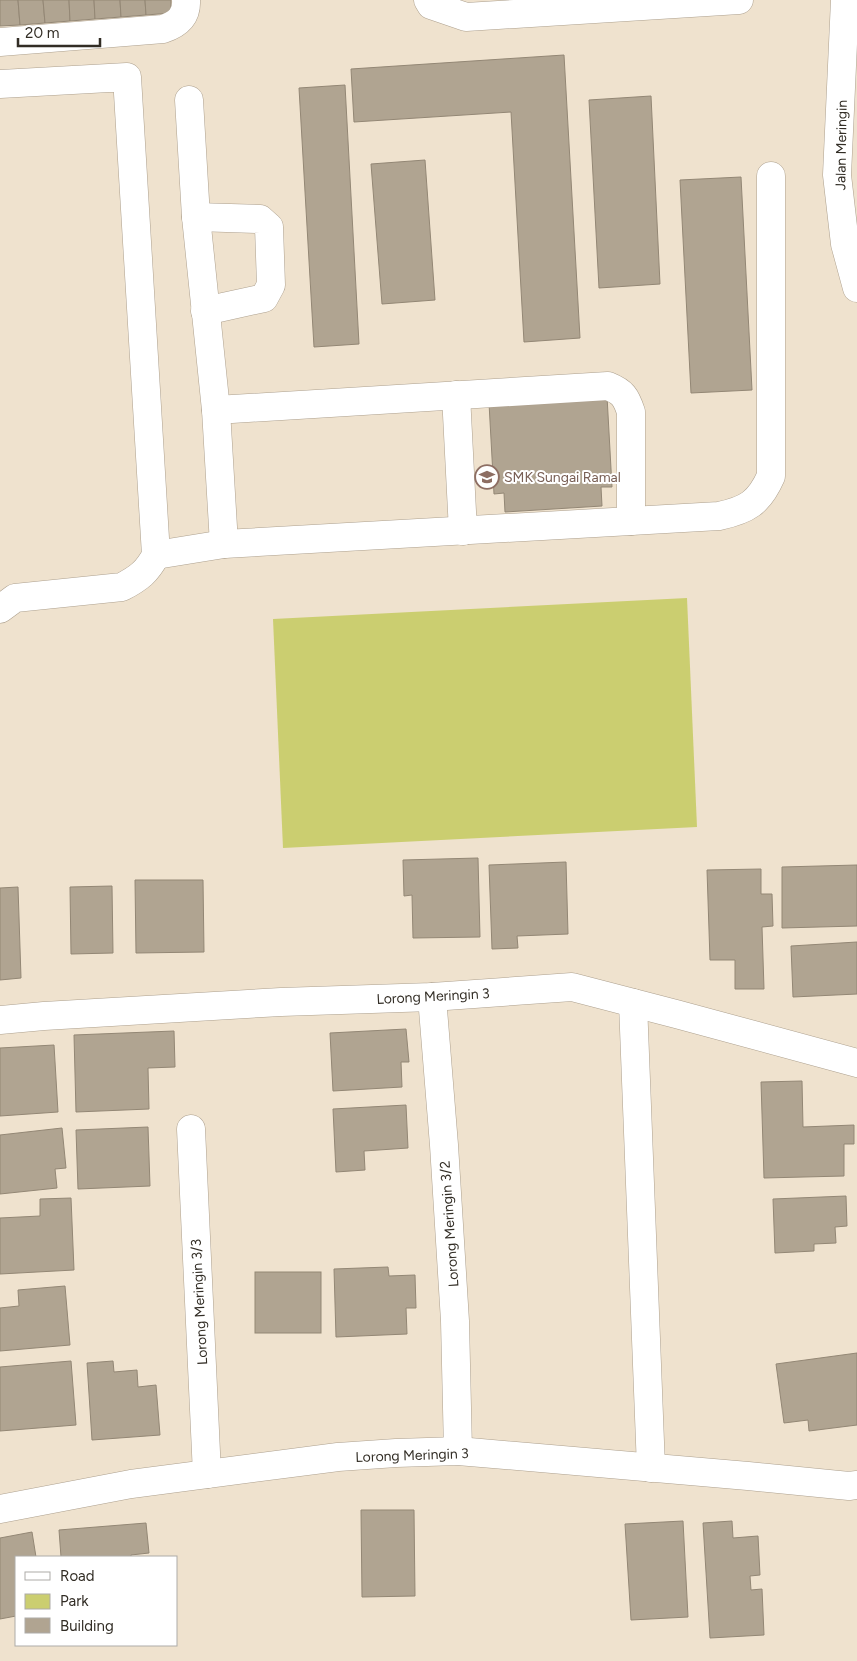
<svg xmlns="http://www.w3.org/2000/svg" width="857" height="1661" font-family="Figtree,sans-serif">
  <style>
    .green { fill: #cbce70 }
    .building { fill: #b0a491; stroke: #938775 }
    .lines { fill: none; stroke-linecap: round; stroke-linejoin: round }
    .minor-casing { stroke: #ada08e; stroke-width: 29 }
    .minor { stroke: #fff; stroke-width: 28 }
    .labels { text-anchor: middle; stroke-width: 4; stroke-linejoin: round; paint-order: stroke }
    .street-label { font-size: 14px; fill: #322d25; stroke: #fff }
    .education-label { font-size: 14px; fill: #785e54; stroke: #fff; text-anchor: start }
  </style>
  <rect width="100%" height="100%" fill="#efe2ce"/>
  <!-- green -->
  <path class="green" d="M687 598 697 827 283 848 273 619Z"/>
  <!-- building -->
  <g class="building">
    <path d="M0 0H18L20 25 0 26Z"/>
    <path d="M18 0H43L45 23 20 25Z"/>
    <path d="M43 0H69L70 21 45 23Z"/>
    <path d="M69 0H94L95 19 70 21Z"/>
    <path d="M94 0H120L121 17 95 19Z"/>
    <path d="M120 0H145L146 15 121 17Z"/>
    <path d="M145 0H171V13L146 15Z"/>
    <path d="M564 55 580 338 524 342 511 112 354 122 351 69Z"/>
    <path d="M345 85 359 344 314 347 299 88Z"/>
    <path d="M651 96 660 284 599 288 589 100Z"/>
    <path d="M425 160 435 300 382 304 371 164Z"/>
    <path d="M741 177 752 390 691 393 680 180Z"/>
    <path d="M607 396 612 487H601L602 506 505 512 504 493 494 494 489 403Z"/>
    <path d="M478 858 480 937 413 938 412 895 404 896 403 860Z"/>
    <path d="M566 862 568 934 517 936 518 948 492 949 489 865Z"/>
    <path d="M857 865V926L782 928V867Z"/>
    <path d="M761 869V894H772L773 926 762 927 764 989H735V960H710L707 870Z"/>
    <path d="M135 880H203L204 952 136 953Z"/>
    <path d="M112 886 113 953 71 954 70 887Z"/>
    <path d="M18 887 21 978 0 980V888Z"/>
    <path d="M857 942V994L793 997 791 946Z"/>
    <path d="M406 1029 409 1062H401L402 1087 333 1091 330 1033Z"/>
    <path d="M174 1031 175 1067 148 1068 149 1109 76 1112 74 1035Z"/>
    <path d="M54 1045 58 1112 0 1116V1048Z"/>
    <path d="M802 1081 803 1127 854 1125V1144H844V1176L764 1178 761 1082Z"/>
    <path d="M406 1105 408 1148 364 1151 365 1170 336 1172 333 1109Z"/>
    <path d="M148 1127 150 1186 78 1189 76 1130Z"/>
    <path d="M62 1128 66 1168 55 1169 57 1188 0 1194V1135Z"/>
    <path d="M846 1196 847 1226 835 1227 836 1243 814 1244V1251L775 1253 773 1199Z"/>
    <path d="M71 1198 74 1270 0 1274V1218L40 1216V1199Z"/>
    <path d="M388 1267 389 1276 415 1275 416 1308H406L407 1334 336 1337 334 1269Z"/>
    <rect x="255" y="1272" width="66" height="61"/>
    <path d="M65 1286 70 1345 0 1351V1308L19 1306 18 1290Z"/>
    <path d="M857 1353V1425L809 1431 808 1420 784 1423 776 1364Z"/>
    <path d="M71 1361 76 1425 0 1431V1367Z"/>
    <path d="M113 1361 114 1372 137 1370 138 1387 156 1385 160 1435 92 1440 87 1363Z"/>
    <path d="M361 1510H414L415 1596 362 1597Z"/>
    <path d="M683 1521 688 1617 631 1620 625 1524Z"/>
    <path d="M732 1521 733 1538 758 1536 760 1575 750 1576 751 1590 762 1589 764 1635 710 1638 703 1523Z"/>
    <path d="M146 1523 149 1553 131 1555V1557H61L59 1530Z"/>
    <path d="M32 1532 36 1557H16V1616L0 1619V1538Z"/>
  </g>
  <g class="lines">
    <!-- minor casing -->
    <g class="minor-casing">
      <g id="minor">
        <path d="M428 0 431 5 466 17 739 0"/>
        <path d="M845 0 837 175 845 244 857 288"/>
        <path d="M0 42 163 29C178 24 187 16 186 0"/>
        <path d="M0 84 127 77 156 555C147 572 139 578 122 587L15 598 0 609"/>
        <path d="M189 100 196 217 216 410 224 544"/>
        <path d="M196 217 260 219 269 227 271 285 264 298 205 311"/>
        <path d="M456 395 463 531"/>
        <path d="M216 410 608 386C623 392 626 397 631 412V521"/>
        <path d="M156 555 224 544 719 516C747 510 759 503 771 476V176"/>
        <path d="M432 997 444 1145 455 1321 458 1451"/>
        <path d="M633 1003 651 1468"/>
        <path d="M0 1020 44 1016 281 1002 432 997 572 987 676 1014 857 1063"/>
        <path d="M191 1129 207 1474"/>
        <path d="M0 1509 131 1484 338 1457 396 1453 458 1451 748 1476 849 1486 857 1485"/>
      </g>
    </g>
    <!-- minor -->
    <use href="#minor" class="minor"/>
  </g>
  <!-- icons -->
  <defs>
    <g id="school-ring" transform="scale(1.25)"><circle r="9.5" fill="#fff" stroke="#8d6e63" stroke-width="1.5"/><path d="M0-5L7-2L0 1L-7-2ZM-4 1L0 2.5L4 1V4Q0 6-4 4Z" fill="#8d6e63"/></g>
  </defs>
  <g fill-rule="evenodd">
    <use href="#school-ring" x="487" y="477"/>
  </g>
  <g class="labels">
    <!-- street labels -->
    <g class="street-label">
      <text transform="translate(841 145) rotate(-89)" y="5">Jalan Meringin</text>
      <text transform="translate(433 996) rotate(-3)" y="5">Lorong Meringin 3</text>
      <text transform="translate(449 1224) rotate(-94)" y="5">Lorong Meringin 3/2</text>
      <text transform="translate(199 1302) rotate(-93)" y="5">Lorong Meringin 3/3</text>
      <text transform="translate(412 1455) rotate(-2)" y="5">Lorong Meringin 3</text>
    </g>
    <!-- education labels -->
    <g class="education-label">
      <text x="504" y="482">SMK Sungai Ramal</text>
    </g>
  </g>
  <!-- legend -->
  <rect x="15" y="1556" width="162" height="90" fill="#ffffff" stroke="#adaba8"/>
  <rect x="25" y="1572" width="25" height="8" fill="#ffffff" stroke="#adaba8"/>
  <text x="60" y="1581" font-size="15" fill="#322d25">Road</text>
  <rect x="25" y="1594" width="25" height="15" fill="#cbce70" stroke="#adaba8"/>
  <text x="60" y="1606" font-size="15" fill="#322d25">Park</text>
  <rect x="25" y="1618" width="25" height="15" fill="#b0a491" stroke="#adaba8"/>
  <text x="60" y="1631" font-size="15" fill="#322d25">Building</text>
  <!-- scale -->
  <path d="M18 38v8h82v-8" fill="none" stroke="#322d25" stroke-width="2.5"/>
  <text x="25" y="38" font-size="15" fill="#322d25" stroke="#ffffff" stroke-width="4" paint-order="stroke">20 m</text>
</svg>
